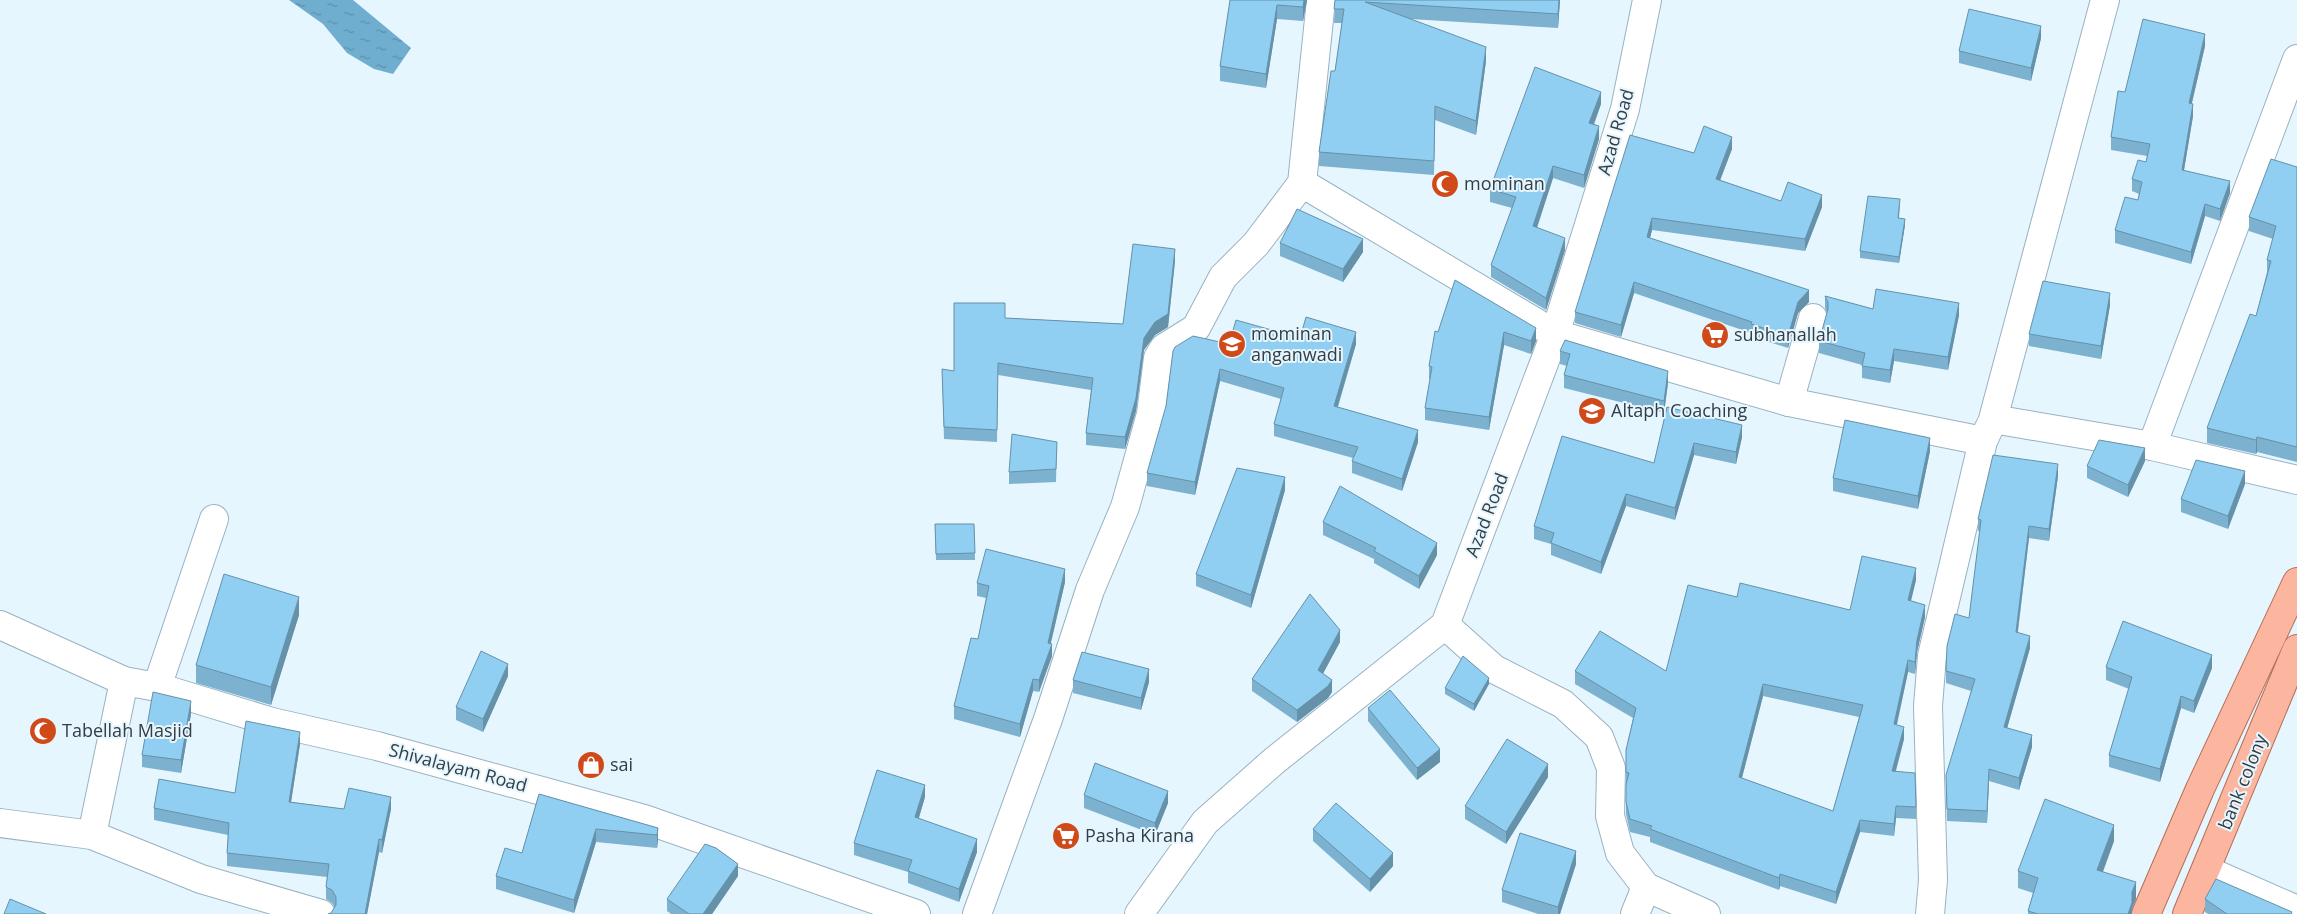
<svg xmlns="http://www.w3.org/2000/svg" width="2297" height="914" font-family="'Open Sans',sans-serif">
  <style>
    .water { fill: url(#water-ripples) }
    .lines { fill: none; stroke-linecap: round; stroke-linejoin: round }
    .minor-casing { stroke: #98b2c0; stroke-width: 30 }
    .major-casing { stroke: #b46c56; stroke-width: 30 }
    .minor { stroke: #fff; stroke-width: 28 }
    .major { stroke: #fcb6a0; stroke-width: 28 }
    .wall { fill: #7cb2cf; fill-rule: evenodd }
    .shaded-wall { fill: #6591a9 }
    .building { fill: #90cff1; stroke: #6591a9; fill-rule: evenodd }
    .labels { text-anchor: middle; stroke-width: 4; stroke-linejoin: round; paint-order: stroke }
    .street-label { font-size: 18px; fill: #333d43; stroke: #e6f6ff }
    .poi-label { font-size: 18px; fill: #333d43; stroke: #e6f6ff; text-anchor: start }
  </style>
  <defs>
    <pattern id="water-ripples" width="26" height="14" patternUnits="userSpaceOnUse" patternTransform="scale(1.25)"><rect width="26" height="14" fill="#70aecf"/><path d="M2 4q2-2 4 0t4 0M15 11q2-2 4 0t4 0" fill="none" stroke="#5d8faa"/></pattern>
  </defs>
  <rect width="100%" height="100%" fill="#e6f6ff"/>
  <!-- water -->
  <path class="water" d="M289 0H353L411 48 393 74 374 69 347 53 323 24Z"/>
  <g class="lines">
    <!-- minor casing -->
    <g class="minor-casing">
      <g id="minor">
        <path d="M2105 0 1993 419 2152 446 2297 480"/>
        <path d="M1302 183 1555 334 1789 402 1983 441"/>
        <path d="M1789 402 1813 318"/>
        <path d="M2152 446 2297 59"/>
        <path d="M0 625 124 681 157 687 272 722 377 746 644 819 916 914"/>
        <path d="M1445 625 1494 669 1563 704 1599 737 1611 768 1610 816 1620 853 1646 887 1706 914"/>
        <path d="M157 687 214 519"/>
        <path d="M0 823 92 835 201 879 321 914"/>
        <path d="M92 835 124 681"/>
        <path d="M2206 870 2297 910"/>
        <path d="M977 914 1048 719 1090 590 1125 507 1151 414 1158 358 1164 348 1196 328 1223 277 1256 244 1302 183 1321 0"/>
        <path d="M1139 914 1205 822 1274 761 1445 625 1555 334 1625 109 1647 0"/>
        <path d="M1635 914 1646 887"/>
        <path d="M1930 914 1933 880 1928 706 1932 656 1983 441 1990 426"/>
      </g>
    </g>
    <!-- major casing -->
    <g class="major-casing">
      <g id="major">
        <path d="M2146 914 2200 789 2297 582"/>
        <path d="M2187 914 2297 649"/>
      </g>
    </g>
    <!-- minor -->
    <use href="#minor" class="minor"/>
    <!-- major -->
    <use href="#major" class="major"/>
  </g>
  <!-- wall -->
  <g class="wall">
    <path d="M1230 0H1307L1303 21 1277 19 1266 88 1220 81V66Z"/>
    <path d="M1335 0H1560L1558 28 1410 19 1486 61 1476 135 1435 120 1434 175 1319 166V152L1335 71 1342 23H1334Z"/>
    <path d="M2041 38 2031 81 1959 63V51Z"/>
    <path d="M2205 46 2192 103 2193 116 2184 170 2230 193 2220 221 2205 216 2191 264 2115 243V230L2138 200 2139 194 2132 191V179L2146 162 2147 156 2111 150V137L2125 92Z"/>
    <path d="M1601 104 1594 125 1599 139 1584 188 1553 178 1537 228 1565 250 1546 310 1491 277V265L1512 208 1490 202V189Z"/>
    <path d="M1732 149 1720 180 1781 201 1822 207 1805 251 1652 230 1650 238 1809 302 1798 313 1788 348 1751 336V333L1634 293 1621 337 1575 323V312L1694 153Z"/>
    <path d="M2297 167V462L2257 452 2256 454 2207 443V428L2256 316 2267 272V260L2273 239 2249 231V217Z"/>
    <path d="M1900 205 1899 218 1905 225 1899 263 1860 258V251Z"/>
    <path d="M1280 243 1363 252 1343 282 1280 256Z"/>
    <path d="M1175 261 1168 327 1155 335 1144 350 1136 411 1125 449 1086 445V433L1091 390 998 375 997 442 944 439 942 369 954 371 1005 318 1123 324Z"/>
    <path d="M1455 280 1536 341 1531 354 1504 345 1489 430 1425 420V408L1430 379H1429V366L1438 332Z"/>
    <path d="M1825 296 1873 309 1959 315 1948 370 1894 361 1890 383 1862 378V365L1819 353V341L1827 313 1825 308Z"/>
    <path d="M2110 305 2101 359 2029 346V334Z"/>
    <path d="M1300 338 1356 344 1338 407 1418 442 1402 491 1352 473V461L1353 458 1274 436V424L1281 399 1220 381 1195 495 1147 486V473L1229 344Z"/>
    <path d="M1560 351 1668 383 1664 413 1564 388V375L1567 366 1560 364Z"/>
    <path d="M1667 407 1742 437 1736 464 1694 455 1675 520 1626 506 1601 574 1551 555V544L1534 539V526L1654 463Z"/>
    <path d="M1057 442 1056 482 1009 484V472Z"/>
    <path d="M1930 451 1918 509 1833 491V478Z"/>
    <path d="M2145 461 2128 497 2087 478V466Z"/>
    <path d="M2058 476 2049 541 2029 538 2018 632 2030 648 2007 728 2032 747 2019 790 1989 781 1987 823 1947 821 1946 787 1971 691 1946 683V671L1969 618 1980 531H1978V519Z"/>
    <path d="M2245 484 2228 529 2181 512V499Z"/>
    <path d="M1285 490 1251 608 1196 586V574Z"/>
    <path d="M1323 522 1437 555 1419 589 1374 563V559L1323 535Z"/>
    <path d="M935 524H974L975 560H936Z"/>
    <path d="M1916 580 1911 601 1925 617 1917 652 1915 674 1908 672 1897 725 1904 739 1896 771 1916 807V819L1896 818 1894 836 1860 832 1836 904 1780 886 1779 890 1650 842V837L1630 832 1626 814V750L1633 718 1575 684V671H1666L1737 597 1850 610ZM1763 696 1859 717 1833 811 1742 778Z"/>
    <path d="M1065 582 1051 643 1052 656 1039 692 1033 691 1020 737 954 719V706L978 639 986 598 977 596V583Z"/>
    <path d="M299 615 271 705 196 683V665Z"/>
    <path d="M1340 642 1323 673 1332 692 1328 698 1297 722 1252 691V679Z"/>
    <path d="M2106 667 2212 668 2194 713 2181 708 2160 782 2109 767V755L2129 689 2106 680Z"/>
    <path d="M508 676 483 732 456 720V707Z"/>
    <path d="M1073 680 1149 682 1141 710 1073 693Z"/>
    <path d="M1489 684 1474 711 1445 694V688Z"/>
    <path d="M1368 708 1440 762 1417 780 1368 721Z"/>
    <path d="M191 714 181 773 142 767V755Z"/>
    <path d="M300 744 291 802 344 809H391L382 853 379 852 367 914H328L331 913 335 908 332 903 326 899V887L327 877 227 866V853L228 835 154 820V808L235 793Z"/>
    <path d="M1548 777 1506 844 1465 819V806Z"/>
    <path d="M539 794 658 828V840L657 848 596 842 574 913 496 889V876L522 853Z"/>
    <path d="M1084 795 1168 803 1155 835 1084 808Z"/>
    <path d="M925 797 919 818 977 852 959 902 908 883V872L854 855V843Z"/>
    <path d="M1313 829 1393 866 1370 892 1313 841Z"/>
    <path d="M2114 841 2103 872 2136 899 2132 908V914H2028V911L2033 893 2018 888V871Z"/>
    <path d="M1576 864 1560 914H1538L1502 902V890Z"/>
    <path d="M738 876 712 914H671L667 911V899Z"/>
    <path d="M2205 899 2292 914H2208L2205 912Z"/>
  </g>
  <!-- shaded-wall -->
  <g class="shaded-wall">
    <path d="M1304 0H1307L1303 21V7Z"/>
    <path d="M1559 0H1560L1558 28V14Z"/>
    <path d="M1277 5V19L1266 88V74Z"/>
    <path d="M2041 26V38L2031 81V68Z"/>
    <path d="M2205 34V46L2189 115V103Z"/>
    <path d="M1486 47V61L1476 135V121Z"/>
    <path d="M1601 92V104L1589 136V123Z"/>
    <path d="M2193 104V116L2182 182V170Z"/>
    <path d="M1599 126V139L1584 188V175Z"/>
    <path d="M1732 137V149L1716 191V179Z"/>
    <path d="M1553 166V178L1533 239V226Z"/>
    <path d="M2230 181V193L2220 221V209Z"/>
    <path d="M1822 195V207L1805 251V239Z"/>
    <path d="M2205 204V216L2191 264V252Z"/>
    <path d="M1652 218V230L1647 249V237Z"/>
    <path d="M1905 219V225L1899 263V257Z"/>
    <path d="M1565 238V250L1546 310V298Z"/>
    <path d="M1363 239V252L1343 282V269Z"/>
    <path d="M1175 249V261L1168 327 1155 335 1144 350 1136 411 1125 449V437L1144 338Z"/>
    <path d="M1634 282V293L1621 337V325Z"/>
    <path d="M1809 290V302L1798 313 1788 348V336L1798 302Z"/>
    <path d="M2110 293V305L2101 359V346Z"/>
    <path d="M1959 303V315L1948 370V357Z"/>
    <path d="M1536 328V341L1531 354V341Z"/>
    <path d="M1356 332V344L1334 418V406Z"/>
    <path d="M1504 332V345L1489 430V417Z"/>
    <path d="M1894 349V361L1890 383V370Z"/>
    <path d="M1220 369V381L1195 495V482Z"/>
    <path d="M1668 371V383L1664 413V401Z"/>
    <path d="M1742 425V437L1736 464V452Z"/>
    <path d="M1418 430V442L1402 491V479Z"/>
    <path d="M2257 437V452L2256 454V440Z"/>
    <path d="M1930 438V451L1918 509V496Z"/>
    <path d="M1694 443V455L1675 520V508Z"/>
    <path d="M2145 448V461L2128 497V485Z"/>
    <path d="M2058 464V476L2049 541V529Z"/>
    <path d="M2245 471V484L2228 529V516Z"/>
    <path d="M1285 477V490L1251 608V595Z"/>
    <path d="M1626 494V506L1601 574V562Z"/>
    <path d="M2029 526V538L2016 644V632Z"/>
    <path d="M1437 543V555L1419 589V576Z"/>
    <path d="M1916 568V580L1908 612V600Z"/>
    <path d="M1065 569V582L1048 654 1052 644V656L1039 692V680Z"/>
    <path d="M299 597V615L271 705V687Z"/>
    <path d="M1925 605V617L1917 652 1915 674V662L1917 640Z"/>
    <path d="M1340 630V642L1318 683V670Z"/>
    <path d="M2030 636V648L2004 739V727Z"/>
    <path d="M2212 655V668L2194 713V701Z"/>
    <path d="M1908 660V672L1894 736V724Z"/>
    <path d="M508 664V676L483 732V719Z"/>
    <path d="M1149 669V682L1141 710V698Z"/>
    <path d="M1489 678V684L1474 711V704Z"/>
    <path d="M1033 679V691L1020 737V724Z"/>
    <path d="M1332 680V692L1328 698 1297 722V710Z"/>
    <path d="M1763 684V696L1739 789V777Z"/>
    <path d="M2181 696V708L2160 782V769Z"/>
    <path d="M191 701V714L181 773V760Z"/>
    <path d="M1904 727V739L1892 784V771Z"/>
    <path d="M300 732V744L289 815V802Z"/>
    <path d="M2032 735V747L2019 790V778Z"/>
    <path d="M1440 749V762L1417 780V768Z"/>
    <path d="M1548 764V777L1506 844V832Z"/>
    <path d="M1989 769V781L1987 823V811Z"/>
    <path d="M925 785V797L915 830V817Z"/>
    <path d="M1168 791V803L1155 835V823Z"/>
    <path d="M391 797V809L382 853V840Z"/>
    <path d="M1896 806V818L1894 836V824Z"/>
    <path d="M1860 820V832L1836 904V892Z"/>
    <path d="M2114 825V841L2097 887V870Z"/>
    <path d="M658 828V840L657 848V835Z"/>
    <path d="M596 829V842L574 913V900Z"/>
    <path d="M379 839V852L367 914H365Z"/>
    <path d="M977 839V852L959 902V889Z"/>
    <path d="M1576 851V864L1560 914H1558V907Z"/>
    <path d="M1393 853V866L1370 892V879Z"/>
    <path d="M738 864V876L712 914H703Z"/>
    <path d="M1780 874V886L1779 890V878Z"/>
    <path d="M2136 882V899L2132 908V914H2128L2132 892Z"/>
  </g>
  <!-- building -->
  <g class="building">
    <path d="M1230 0H1304L1303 7 1277 5 1266 74 1220 66Z"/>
    <path d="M1335 0H1559L1558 14 1365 2 1486 47 1476 121 1435 106 1434 161 1319 152 1331 71H1335L1344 9H1334Z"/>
    <path d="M1969 9 2041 26 2031 68 1959 51Z"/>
    <path d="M2143 19 2205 34 2189 103 2193 104 2182 170 2230 181 2220 209 2205 204 2191 252 2115 230 2125 197 2138 200 2142 182 2132 179 2138 160 2146 162 2150 144 2111 137 2118 91 2125 92Z"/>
    <path d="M1535 67 1601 92 1589 123 1599 126 1584 175 1553 166 1533 226 1565 238 1546 298 1491 265 1516 197 1490 189Z"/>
    <path d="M1704 126 1732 137 1716 179 1781 201 1788 182 1822 195 1805 239 1652 218 1647 237 1809 290 1798 302 1788 336 1751 324 1752 322 1634 282 1621 325 1575 312 1630 135 1694 153Z"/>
    <path d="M2271 159 2297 167V447L2257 437 2256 440 2207 428 2250 314 2256 316 2271 261 2267 260 2276 226 2249 217Z"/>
    <path d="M1868 196 1900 199 1898 218 1905 219 1899 257 1860 251Z"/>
    <path d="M1297 209 1363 239 1343 269 1280 243Z"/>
    <path d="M1133 244 1175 249 1168 314 1155 322 1144 338 1136 398 1125 437 1086 433 1093 378 998 363 997 430 944 427 942 369 954 371V303H1005V318L1123 324Z"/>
    <path d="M1455 280 1536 328 1531 341 1504 332 1489 417 1425 408 1432 367 1429 366 1435 331 1438 332Z"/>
    <path d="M2043 281 2110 293 2101 346 2029 334Z"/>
    <path d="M1876 289 1959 303 1948 357 1894 349 1890 370 1862 366 1865 353 1819 341 1828 309V302L1825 296 1873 309Z"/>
    <path d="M1306 317 1356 332 1334 406 1418 430 1402 479 1352 461 1358 447 1274 424 1284 388 1220 369 1195 482 1147 473 1166 406 1173 351 1175 347 1193 336 1229 344 1236 320 1300 338Z"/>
    <path d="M1565 340 1668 371 1664 401 1564 375 1570 354 1560 351Z"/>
    <path d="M1667 407 1742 425 1736 452 1694 443 1675 508 1626 494 1601 562 1551 543 1554 533 1534 526 1562 436 1654 463Z"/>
    <path d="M1845 420 1930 438 1918 496 1833 478Z"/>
    <path d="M1012 434 1057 442 1056 469 1009 472Z"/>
    <path d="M2099 440 2145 448 2128 485 2087 466Z"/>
    <path d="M1993 455 2058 464 2049 529 2029 526 2016 632 2030 636 2004 727 2032 735 2019 778 1989 769 1987 811 1947 809 1946 775 1975 679 1946 671 1947 646 1955 614 1969 618 1981 520 1978 519Z"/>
    <path d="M2196 460 2245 471 2228 516 2181 499Z"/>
    <path d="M1237 468 1285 477 1251 595 1196 574Z"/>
    <path d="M1340 486 1437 543 1419 576 1374 551 1376 548 1323 522Z"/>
    <path d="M935 524H974L975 553 936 554Z"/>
    <path d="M986 549 1065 569 1048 643 1052 644 1039 680 1033 679 1020 724 954 706 971 638 978 639 989 586 977 583Z"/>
    <path d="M1862 556 1916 568 1908 600 1925 605 1917 640 1915 662 1908 660 1894 724 1904 727 1892 771 1915 773 1916 807 1896 806 1894 824 1860 820 1836 892 1780 874 1779 878 1650 829 1652 826 1630 819 1626 802V784L1629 773 1626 772V750L1636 708 1575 671 1600 631 1666 671 1688 585 1737 597 1740 583 1850 610ZM1763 684 1863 705 1833 811 1739 777Z"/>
    <path d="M224 574 299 597 271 687 196 665Z"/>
    <path d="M1310 594 1340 630 1318 670 1332 680 1328 686 1297 710 1252 679Z"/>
    <path d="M2123 621 2212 655 2194 701 2181 696 2160 769 2109 755 2132 677 2106 667Z"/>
    <path d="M481 651 508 664 483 719 456 707Z"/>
    <path d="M1082 652 1149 669 1141 698 1073 680Z"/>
    <path d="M1463 656 1489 678 1474 704 1445 688Z"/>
    <path d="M1390 690 1440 749 1417 768 1368 708Z"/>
    <path d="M153 692 191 701 181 760 142 755Z"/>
    <path d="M246 721 300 732 289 802 344 809 349 788 391 797 382 840 379 839 365 914H328L331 913 336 905V897L332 890 326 887 329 864 227 853 229 823 154 808 159 779 235 793Z"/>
    <path d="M1507 739 1548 764 1506 832 1465 806Z"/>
    <path d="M1095 763 1168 791 1155 823 1084 795Z"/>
    <path d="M877 770 925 785 915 817 977 839 959 889 908 871 912 860 854 843Z"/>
    <path d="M539 794 658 828 657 835 596 829 574 900 496 876 505 848 522 853Z"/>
    <path d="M2045 799 2114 825 2097 870 2136 882 2132 892V903L2128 914H2038L2028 911 2038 878 2018 871Z"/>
    <path d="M1336 803 1393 853 1370 879 1313 829Z"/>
    <path d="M1520 833 1576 851 1558 907 1502 890Z"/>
    <path d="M705 844 716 848 738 864 703 914H689L667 899Z"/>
    <path d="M2216 879 2292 912 2291 914H2227L2205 899Z"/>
    <path d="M10 899 46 914H4Z"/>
  </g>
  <!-- icons -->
  <defs>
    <g id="mosque-disc" transform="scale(1.4375)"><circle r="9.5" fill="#d04919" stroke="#e6f6ff"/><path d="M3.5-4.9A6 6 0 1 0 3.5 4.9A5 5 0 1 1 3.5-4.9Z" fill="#fff"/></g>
    <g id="supermarket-disc" transform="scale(1.4375)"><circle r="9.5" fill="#d04919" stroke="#e6f6ff"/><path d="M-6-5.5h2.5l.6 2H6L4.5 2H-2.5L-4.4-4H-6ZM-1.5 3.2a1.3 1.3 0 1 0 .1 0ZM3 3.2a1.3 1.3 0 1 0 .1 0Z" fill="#fff"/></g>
    <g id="school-disc" transform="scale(1.4375)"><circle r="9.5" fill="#d04919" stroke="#e6f6ff"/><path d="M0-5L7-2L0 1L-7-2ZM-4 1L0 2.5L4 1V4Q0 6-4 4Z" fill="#fff"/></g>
    <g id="university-disc" transform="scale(1.4375)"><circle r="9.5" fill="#d04919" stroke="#e6f6ff"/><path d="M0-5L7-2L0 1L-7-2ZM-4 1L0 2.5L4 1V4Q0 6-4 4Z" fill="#fff"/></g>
    <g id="shop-disc" transform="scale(1.4375)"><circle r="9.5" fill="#d04919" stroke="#e6f6ff"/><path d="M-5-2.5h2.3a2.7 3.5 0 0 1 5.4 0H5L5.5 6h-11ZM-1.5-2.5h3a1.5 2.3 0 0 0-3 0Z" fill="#fff"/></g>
  </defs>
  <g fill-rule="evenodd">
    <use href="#mosque-disc" x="1445" y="184"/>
    <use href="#supermarket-disc" x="1715" y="335"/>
    <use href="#school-disc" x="1232" y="344"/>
    <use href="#university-disc" x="1592" y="411"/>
    <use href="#mosque-disc" x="43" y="731"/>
    <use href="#shop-disc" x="591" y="765"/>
    <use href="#supermarket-disc" x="1066" y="836"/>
  </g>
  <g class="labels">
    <!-- street labels -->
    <g class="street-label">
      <text transform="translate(1616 132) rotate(-74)" y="6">Azad Road</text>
      <text transform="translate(1487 515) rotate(-69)" y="6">Azad Road</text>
      <text transform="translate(458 768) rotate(15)" y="6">Shivalayam Road</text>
      <text transform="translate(2243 782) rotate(-68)" y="6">bank colony</text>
    </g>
    <!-- poi labels -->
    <g class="poi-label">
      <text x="1464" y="190">mominan</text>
      <text x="1251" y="340">mominan<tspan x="1251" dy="21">anganwadi</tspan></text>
      <text x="1734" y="341">subhanallah</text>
      <text x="1611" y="417">Altaph Coaching</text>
      <text x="62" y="737">Tabellah Masjid</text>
      <text x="610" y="771">sai</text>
      <text x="1085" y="842">Pasha Kirana</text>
    </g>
  </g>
</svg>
